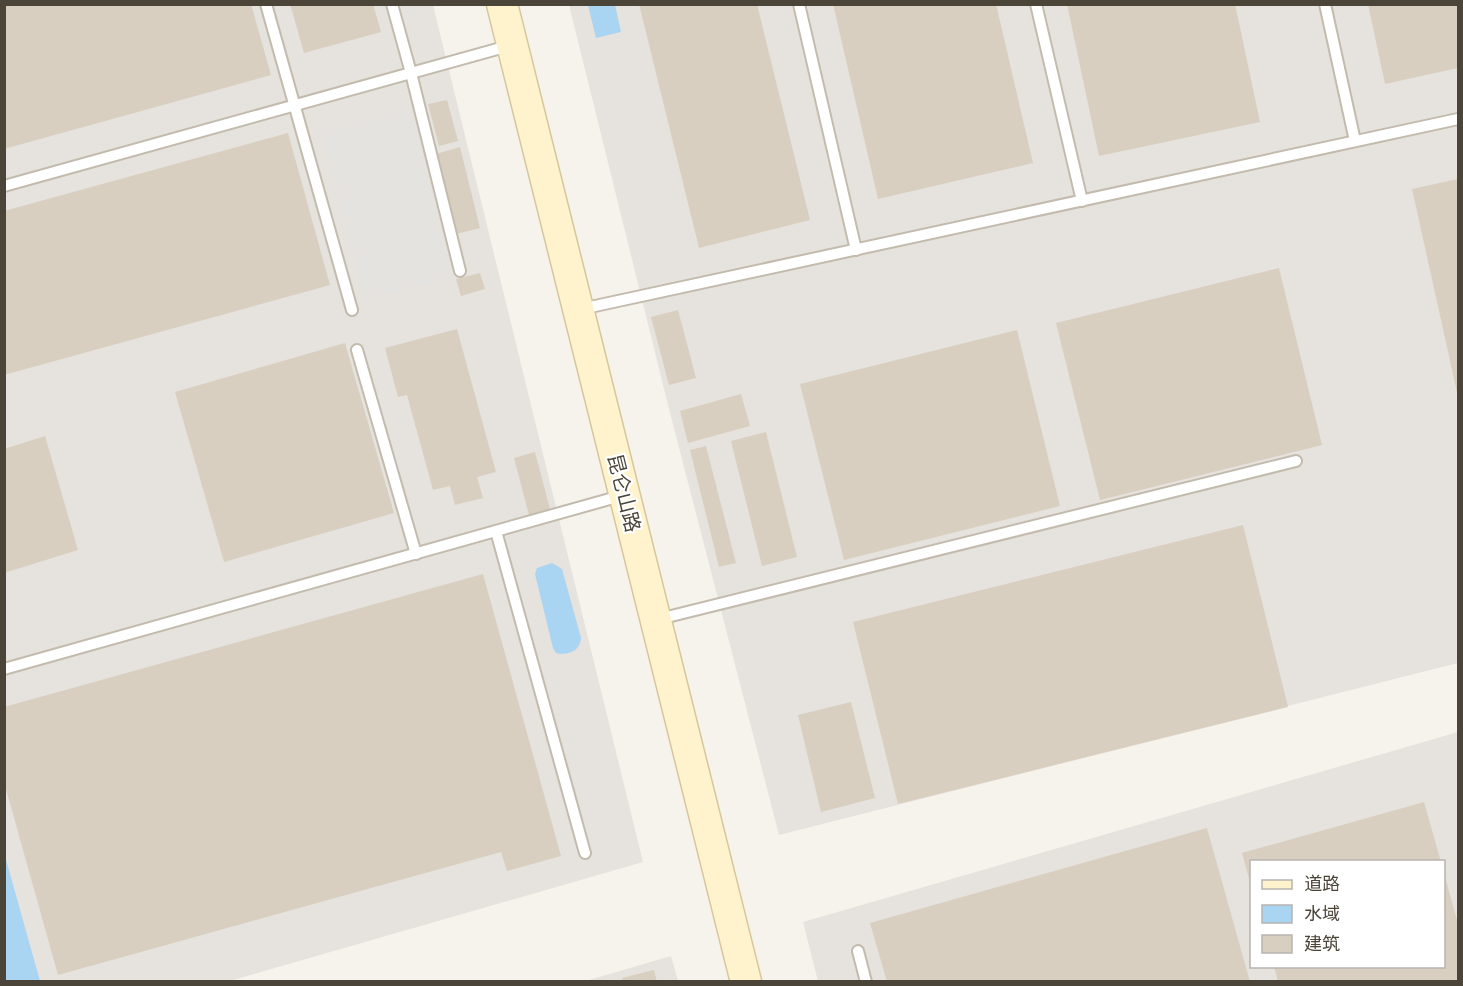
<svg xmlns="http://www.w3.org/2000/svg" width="1463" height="986" font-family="'Exo 2','Noto Sans SC',sans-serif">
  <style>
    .industrial { fill: #e6e2dd; fill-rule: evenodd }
    .parking { fill: #e5e3e0 }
    .water { fill: #a9d4f2 }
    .building { fill: #d8cfc1 }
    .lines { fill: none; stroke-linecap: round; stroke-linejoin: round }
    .lane-casing { stroke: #c2bbae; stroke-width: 14 }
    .secondary-casing { stroke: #d6c79b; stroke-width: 33 }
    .lane { stroke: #fff; stroke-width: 10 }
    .secondary { stroke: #fff3cd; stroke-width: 30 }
    .labels { text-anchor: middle; stroke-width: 4.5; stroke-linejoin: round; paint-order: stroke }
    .street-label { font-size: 20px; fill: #4b4439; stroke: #fff }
  </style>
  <rect width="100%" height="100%" fill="#f6f3ec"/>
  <!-- industrial -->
  <g class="industrial">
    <path d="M5 5H433L643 862 230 981 5 982Z"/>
    <path d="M569 5H1458V663L779 835 668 405Z"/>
    <path d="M1458 732V981H818L803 922ZM1252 862H1444V966H1252Z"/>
    <path d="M671 956 678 981 582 982Z"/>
  </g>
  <!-- parking -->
  <path class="parking" d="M411 108 455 275 367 298 323 132Z"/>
  <!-- water -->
  <g class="water">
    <path d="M588 5H615L621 32 596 38Z"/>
    <path d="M552 563 562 569 581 638C580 651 568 656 556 653L553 648 535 574 537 568Z"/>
    <path d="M5 856 40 981H5Z"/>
  </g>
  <!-- building -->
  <g class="building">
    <path d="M4 4H251L271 75 4 149Z"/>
    <path d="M290 4H373L381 32 304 53Z"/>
    <path d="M639 4H757L810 220 699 248Z"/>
    <path d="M833 4H996L1033 163 878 199Z"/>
    <path d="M1067 4H1235L1260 122 1099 156Z"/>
    <path d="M1368 4H1458V68L1385 84Z"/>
    <path d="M447 100 458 141 439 146 428 104Z"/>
    <path d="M288 133 330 285 4 375V211Z"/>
    <path d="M460 147 480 228 456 234 436 154Z"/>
    <path d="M1458 179V397L1412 189Z"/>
    <path d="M1279 268 1322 445 1100 500 1056 323Z"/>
    <path d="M480 273 485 289 461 296 456 279Z"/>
    <path d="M678 310 696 378 669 385 651 317Z"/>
    <path d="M457 329 496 472 477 477 483 498 455 505 450 486 433 490 407 395 398 397 385 348Z"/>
    <path d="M1017 330 1060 506 844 560 800 384Z"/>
    <path d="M345 343 394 513 224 562 175 392Z"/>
    <path d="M741 394 750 426 688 443 680 411Z"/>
    <path d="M766 432 797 557 762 566 731 441Z"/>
    <path d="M45 436 78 550 4 573V449Z"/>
    <path d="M706 446 736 563 719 567 690 450Z"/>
    <path d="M535 452 550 509 529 515 514 458Z"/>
    <path d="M1243 525 1288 707 898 804 853 622Z"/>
    <path d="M483 574 561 856 507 871 501 852 58 975 4 782V707Z"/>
    <path d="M851 702 875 798 821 812 798 715Z"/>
    <path d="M1424 802 1441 862H1252L1251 886 1242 853Z"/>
    <path d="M1207 828 1250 982H887L870 923Z"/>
    <path d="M1444 873 1458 924V982H1278L1274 966H1444Z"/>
    <path d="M654 970 657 982H623L622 978Z"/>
  </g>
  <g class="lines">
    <!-- lane casing -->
    <g class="lane-casing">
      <g id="lane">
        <path d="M266 4 352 310"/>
        <path d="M392 4 411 73 460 271"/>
        <path d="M799 4 856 250"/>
        <path d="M1036 4 1082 201"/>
        <path d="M1325 4 1355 141"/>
        <path d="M4 186 512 45"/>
        <path d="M581 309 1458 119"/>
        <path d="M357 350 416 554"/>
        <path d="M496 531 585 853"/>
        <path d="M659 619 1296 461"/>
        <path d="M4 669 624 495"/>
        <path d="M858 951 866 982"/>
      </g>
    </g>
    <!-- secondary casing -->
    <g class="secondary-casing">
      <path id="secondary" d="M502 4 746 982"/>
    </g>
    <!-- lane -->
    <use href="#lane" class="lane"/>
    <!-- secondary -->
    <use href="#secondary" class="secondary"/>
  </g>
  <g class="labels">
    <!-- street labels -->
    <g class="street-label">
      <text transform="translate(624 493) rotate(76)" y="7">昆仑山路</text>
    </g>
  </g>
  <!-- border -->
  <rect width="1463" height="986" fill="none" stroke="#4b4439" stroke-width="12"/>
  <!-- legend -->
  <rect x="1250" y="860" width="195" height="108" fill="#ffffff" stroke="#b7b4b0" stroke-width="1.5"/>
  <rect x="1262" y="880" width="30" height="9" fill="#fff3cd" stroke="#b7b4b0" stroke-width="1.5"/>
  <text x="1304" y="890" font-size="18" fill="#4b4439">道路</text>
  <rect x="1262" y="905" width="30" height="18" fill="#a9d4f2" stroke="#b7b4b0" stroke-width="1.5"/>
  <text x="1304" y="920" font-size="18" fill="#4b4439">水域</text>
  <rect x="1262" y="935" width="30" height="18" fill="#d8cfc1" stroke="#b7b4b0" stroke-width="1.5"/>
  <text x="1304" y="950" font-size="18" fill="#4b4439">建筑</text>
</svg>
